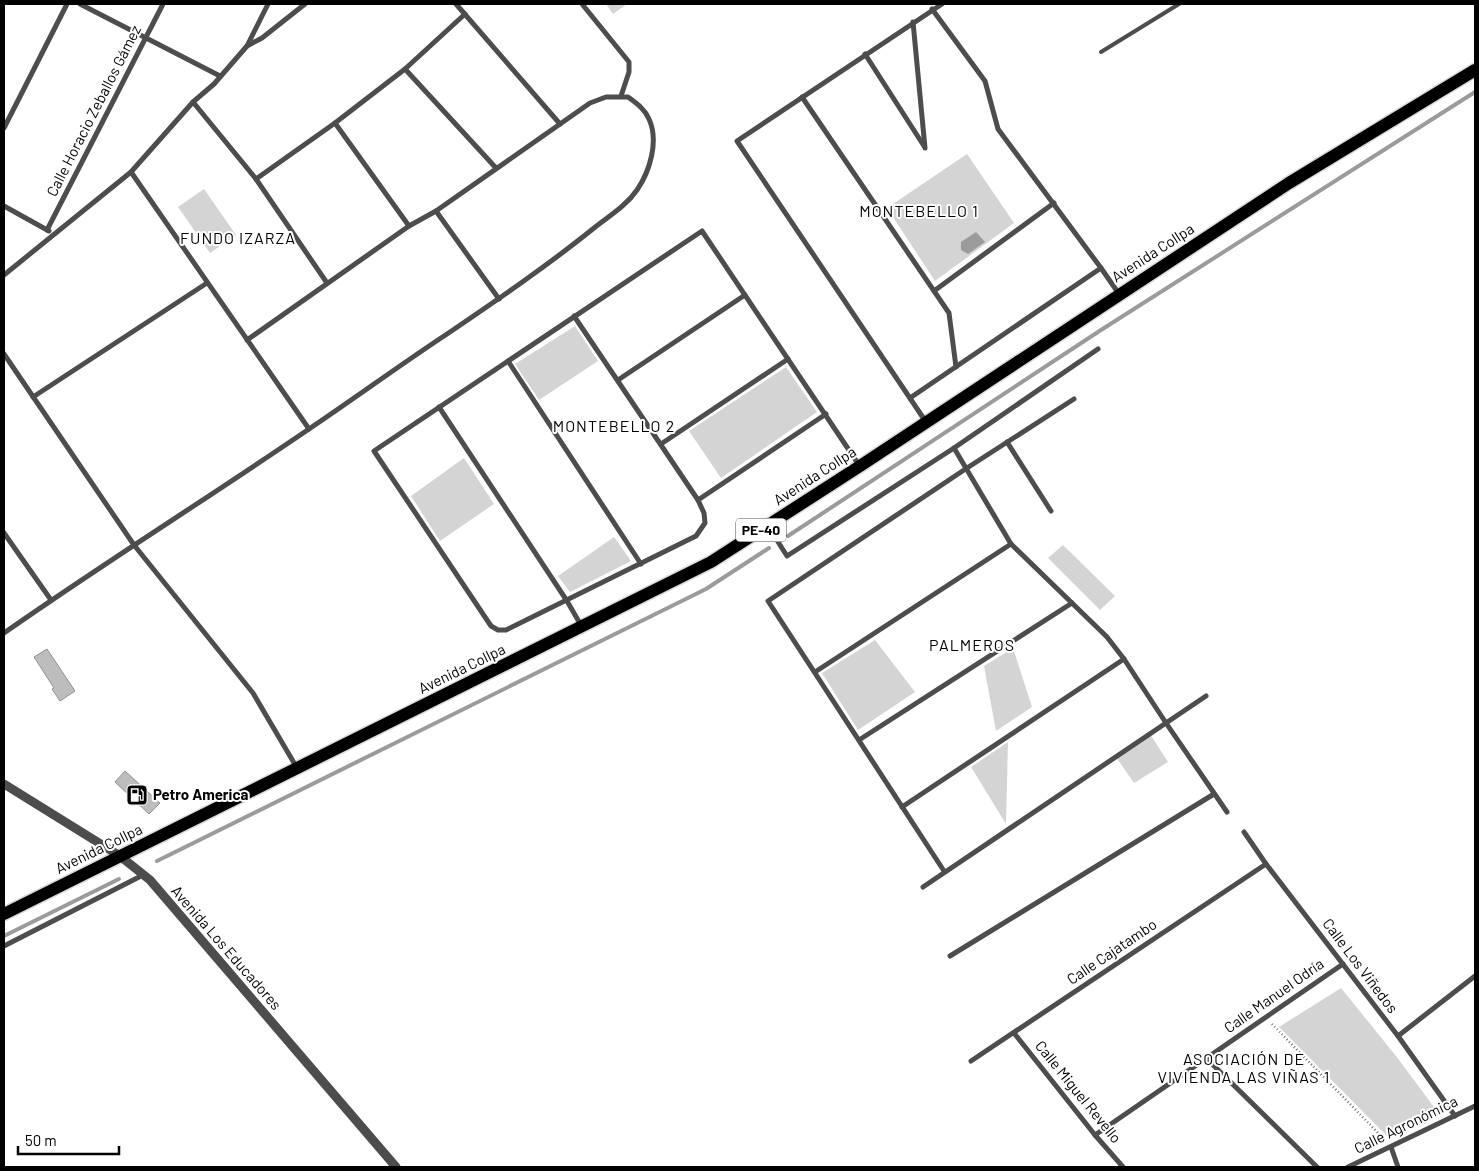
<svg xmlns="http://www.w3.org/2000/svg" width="1479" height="1171" font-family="Barlow,sans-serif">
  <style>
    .green { fill: #d4d4d4 }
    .water { fill: #9b9b9b }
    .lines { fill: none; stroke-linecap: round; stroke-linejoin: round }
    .stream { stroke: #9b9b9b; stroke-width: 4 }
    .building { fill: #bdbdbd; stroke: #919191 }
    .primary-casing { stroke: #dbdbdb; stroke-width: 15 }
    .path { stroke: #6f6f6f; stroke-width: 2.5; stroke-dasharray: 1 2.5; stroke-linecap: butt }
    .service { stroke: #4d4d4d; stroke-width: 4 }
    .minor { stroke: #4d4d4d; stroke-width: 5 }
    .tertiary { stroke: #4d4d4d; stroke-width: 9 }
    .primary { stroke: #000; stroke-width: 12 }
    .labels { text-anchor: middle; stroke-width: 4; stroke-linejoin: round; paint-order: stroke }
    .shield { fill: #fff; stroke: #4c4c4c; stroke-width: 1 }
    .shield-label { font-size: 14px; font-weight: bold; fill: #000 }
    .street-label { font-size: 15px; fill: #000; stroke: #fff }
    .poi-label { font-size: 15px; font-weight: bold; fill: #000; stroke: #fff; text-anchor: start }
    .neighbourhood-label { font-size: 16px; letter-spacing: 1px; fill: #000; stroke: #fff }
  </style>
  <rect width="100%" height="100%" fill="#fff"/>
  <!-- green -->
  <g class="green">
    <path d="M606 4H627L613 14Z"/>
    <path d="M967 154 1014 223 935 281 887 208Z"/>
    <path d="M204 189 236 235 210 253 178 207Z"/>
    <path d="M575 326 598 361 539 400 515 364Z"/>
    <path d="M786 367 817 412 721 478 689 431Z"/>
    <path d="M464 458 494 504 440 541 411 496Z"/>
    <path d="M614 537 631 561 570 592 558 576Z"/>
    <path d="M1063 545 1115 596 1100 610 1048 558Z"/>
    <path d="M875 640 915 692 858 730 822 673Z"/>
    <path d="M1013 648 1032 707 996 731 984 666Z"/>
    <path d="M1150 734 1168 762 1134 783 1116 757Z"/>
    <path d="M1008 742 1006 824 971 767Z"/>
    <path d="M1341 988 1396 1056 1434 1107V1114L1388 1137 1279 1027Z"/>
  </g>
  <!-- water -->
  <path class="water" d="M976 232 985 242 968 254 961 250V242Z"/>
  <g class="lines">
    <!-- stream -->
    <g class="stream">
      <path d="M788 536 1101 330 1475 92"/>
      <path d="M157 861 706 589 769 548"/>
      <path d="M4 936 119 879"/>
    </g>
  </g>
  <!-- building -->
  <g class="building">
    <path d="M47 649 75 691 60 701 52 689 54 688 34 657Z"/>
    <path d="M125 771 160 803 149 814 115 782Z"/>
  </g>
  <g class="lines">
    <!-- primary casing -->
    <g class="primary-casing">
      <path id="primary" d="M4 914 711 562 860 466 1289 183 1475 70"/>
    </g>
    <!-- path -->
    <path class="path" d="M1272 1024 1385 1140"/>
    <!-- service -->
    <path class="service" d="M1101 52 1179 4"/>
    <!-- minor -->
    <g class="minor">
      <path d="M80 4 220 76"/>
      <path d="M456 4 560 124"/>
      <path d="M582 4 629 62V72L621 96"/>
      <path d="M932 9 985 81 998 129 1101 268 1119 294"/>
      <path d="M913 22 925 148"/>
      <path d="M247 46 262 38 305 4"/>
      <path d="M865 54 924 146"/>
      <path d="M405 69 496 168"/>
      <path d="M802 97 949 313 956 367"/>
      <path d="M193 102 256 179 327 283"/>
      <path d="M335 123 409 226"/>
      <path d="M4 128 67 4"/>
      <path d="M131 172 193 102 214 84 247 46 268 4"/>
      <path d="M256 179 335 123 405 69 465 14"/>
      <path d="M4 206 49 231"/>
      <path d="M436 211 499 299"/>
      <path d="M47 230 163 4"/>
      <path d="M4 275 131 172 309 429"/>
      <path d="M934 291 1054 203"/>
      <path d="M574 316 698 500 704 513 705 523 696 536 506 630H498L491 626 374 451 702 231 859 465"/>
      <path d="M4 354 134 545 253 693 297 768"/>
      <path d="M508 361 641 564"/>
      <path d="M618 380 745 295"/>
      <path d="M33 397 207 283"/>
      <path d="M910 398 1101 268"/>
      <path d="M439 407 567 601 582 627"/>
      <path d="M926 422 737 141 942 4"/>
      <path d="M1007 442 1051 511"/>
      <path d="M661 444 788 359"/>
      <path d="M954 448 1011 544 1107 637 1124 659 1166 723 1227 812"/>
      <path d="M698 500 826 414"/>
      <path d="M768 526 787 556 954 448 1098 349"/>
      <path d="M4 533 51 600"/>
      <path d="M4 633C104 563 208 498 309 429 355 398 400 365 447 334 497 300 547 266 594 228 609 216 626 206 637 190 650 171 659 141 649 119 645 109 636 103 628 97H606L590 103 436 211 409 226 247 340"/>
      <path d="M815 672 1011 544"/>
      <path d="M859 740 1072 603"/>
      <path d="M902 807 1124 659"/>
      <path d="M1244 832 1266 864 1398 1036 1455 1116"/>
      <path d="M944 871 768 601 967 468 1074 399"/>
      <path d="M923 887 1206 696"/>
      <path d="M4 946 143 875"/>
      <path d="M950 956 1214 794"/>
      <path d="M1014 1033 1095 1135 1123 1167"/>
      <path d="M1398 1036 1475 976"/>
      <path d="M1206 1058 1317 1167"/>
      <path d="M971 1061 1266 864"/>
      <path d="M1095 1135 1343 964"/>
      <path d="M1391 1147 1398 1167"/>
      <path d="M1348 1167 1475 1106"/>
    </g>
    <!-- tertiary -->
    <path class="tertiary" d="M4 784 120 856 150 880 396 1167"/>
    <!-- primary -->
    <use href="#primary" class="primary"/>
  </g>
  <!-- icons -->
  <defs>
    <g id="fuel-square" transform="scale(1.125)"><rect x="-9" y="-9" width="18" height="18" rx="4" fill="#000" stroke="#fff"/><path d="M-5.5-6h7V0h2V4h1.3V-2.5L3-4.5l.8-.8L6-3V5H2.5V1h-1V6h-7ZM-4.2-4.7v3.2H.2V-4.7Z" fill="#fff"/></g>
  </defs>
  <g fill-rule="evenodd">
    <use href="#fuel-square" x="137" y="795"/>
  </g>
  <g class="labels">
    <!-- shield labels -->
    <rect class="shield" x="736" y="518.5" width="50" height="23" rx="4"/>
    <g class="shield-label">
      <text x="761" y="535">PE-40</text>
    </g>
    <!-- street labels -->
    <g class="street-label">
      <text transform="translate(94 111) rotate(-63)" y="5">Calle Horacio Zeballos Gámez</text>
      <text transform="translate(1153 253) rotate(-33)" y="5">Avenida Collpa</text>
      <text transform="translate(815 476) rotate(-33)" y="5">Avenida Collpa</text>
      <text transform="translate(462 669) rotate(-26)" y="5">Avenida Collpa</text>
      <text transform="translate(99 849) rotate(-26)" y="5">Avenida Collpa</text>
      <text transform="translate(226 948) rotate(49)" y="5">Avenida Los Educadores</text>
      <text transform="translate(1112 952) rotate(-34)" y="5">Calle Cajatambo</text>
      <text transform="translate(1360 966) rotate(53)" y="5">Calle Los Viñedos</text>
      <text transform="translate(1274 996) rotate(-35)" y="5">Calle Manuel Odría</text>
      <text transform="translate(1078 1092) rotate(51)" y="5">Calle Miguel Revello</text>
      <text transform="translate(1406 1125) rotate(-26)" y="5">Calle Agronómica</text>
    </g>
    <!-- poi labels -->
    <g class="poi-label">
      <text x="153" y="800">Petro America</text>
    </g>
    <!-- neighbourhood labels -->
    <g class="neighbourhood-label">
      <text x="919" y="217">MONTEBELLO 1</text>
      <text x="238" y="244">FUNDO IZARZA</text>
      <text x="614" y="432">MONTEBELLO 2</text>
      <text x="972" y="651">PALMEROS</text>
      <text x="1244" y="1065">ASOCIACIÓN DE<tspan x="1244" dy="18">VIVIENDA LAS VIÑAS 1</tspan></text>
    </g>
  </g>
  <!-- border -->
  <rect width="1479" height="1171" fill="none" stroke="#000000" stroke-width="10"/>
  <!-- scale -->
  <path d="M18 1146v8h101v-8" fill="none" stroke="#000000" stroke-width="2.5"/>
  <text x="25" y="1146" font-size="15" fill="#000000" stroke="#ffffff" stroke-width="4" paint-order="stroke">50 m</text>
</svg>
